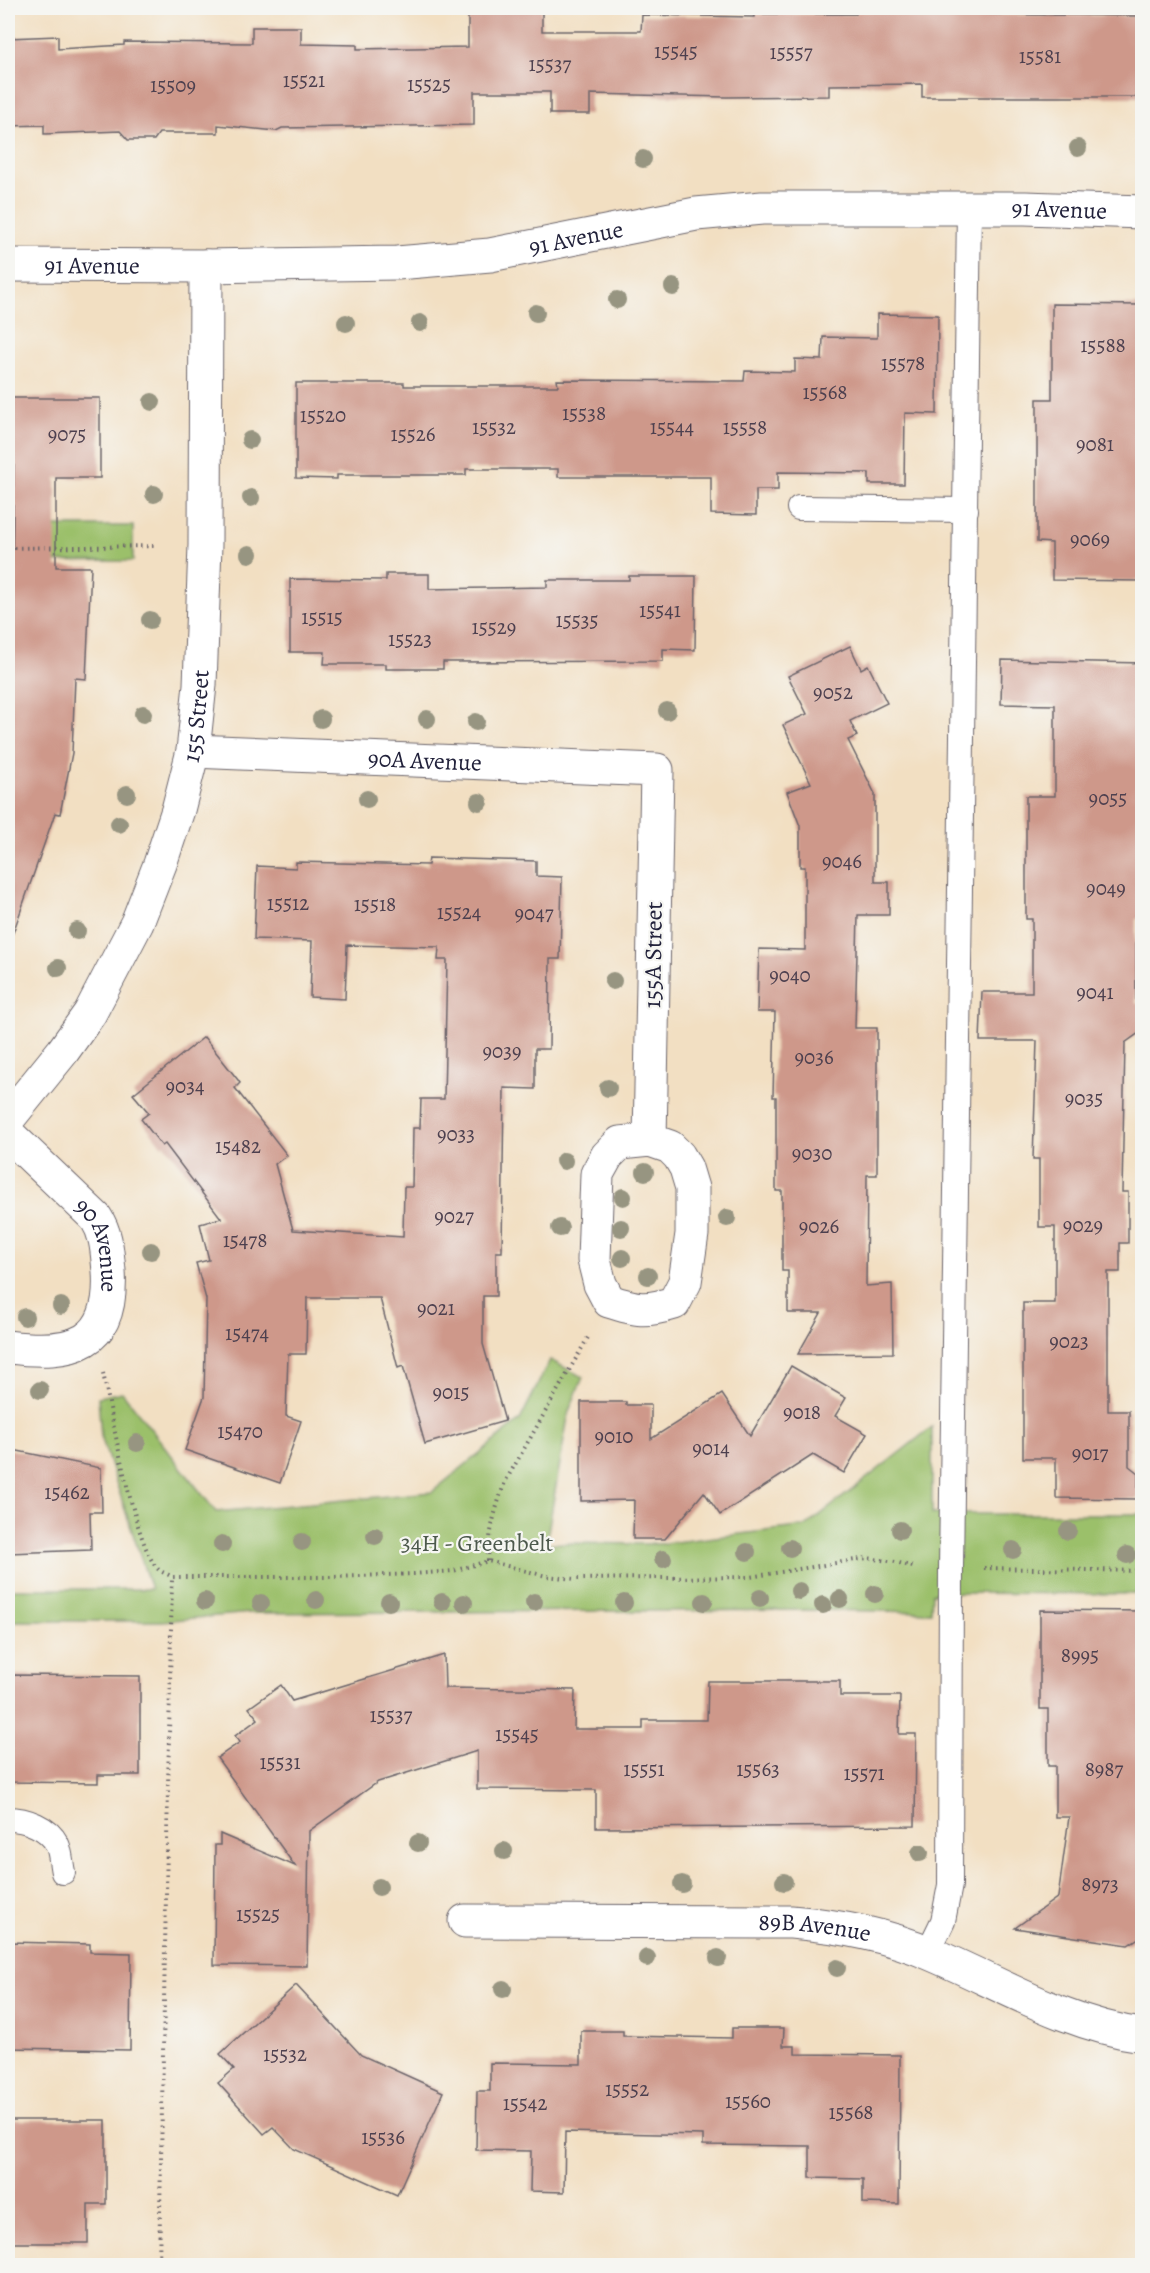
<svg xmlns="http://www.w3.org/2000/svg" width="1150" height="2273" font-family="Alegreya,serif">
  <style>
    .green { fill: #9bc06b; stroke: #5e7153; stroke-width: 1.5 }
    .building { fill: #ce988a }
    .lines { fill: none; stroke-linecap: round; stroke-linejoin: round }
    .lane-casing { stroke: #6b646a; stroke-width: 26 }
    .street-casing { stroke: #6b646a; stroke-width: 35 }
    .path { stroke: #6b646a; stroke-width: 4; stroke-dasharray: 1.5 4.5; stroke-linecap: butt }
    .lane { stroke: #fff; stroke-width: 24 }
    .street { stroke: #fff; stroke-width: 33 }
    .tree { fill: #979581 }
    .labels { text-anchor: middle; stroke-width: 4.5; stroke-linejoin: round; paint-order: stroke }
    .number-label { font-size: 21px; fill: #4d404f }
    .street-label { font-size: 24px; fill: #22223b; stroke: #f6f6f2 }
    .park-label { font-size: 24px; fill: #4c594c; stroke: #f6f6f2 }
  </style>
  <rect width="100%" height="100%" fill="#f6f6f2"/>
  <filter id="ink" filterUnits="userSpaceOnUse"><feTurbulence type="fractalNoise" baseFrequency=".0167" numOctaves="2"/><feDisplacementMap in="SourceGraphic" scale="12" xChannelSelector="R" yChannelSelector="G"/><feConvolveMatrix kernelMatrix="1 2 1 2 8 2 1 2 1" color-interpolation-filters="sRGB"/></filter>
  <filter id="wash" filterUnits="userSpaceOnUse"><feTurbulence type="fractalNoise" baseFrequency=".008" numOctaves="4" result="noise"/><feDisplacementMap in="SourceGraphic" scale="24" xChannelSelector="R" yChannelSelector="G"/><feGaussianBlur stdDeviation="1.35" result="paint"/><feColorMatrix in="noise" values="0 0 0 0 0 0 0 0 0 0 0 0 0 0 0 0 0 1.4 0 .05"/><feComposite in="paint" operator="in"/></filter>
  <g filter="url(#wash)">
    <rect width="100%" height="100%" fill="#f2dfc2"/>
    <!-- green -->
    <g class="green">
      <path d="M8 526H133V561L8 562Z"/>
      <path d="M550 1360 583 1377 569 1411 546 1543 659 1544 806 1526 932 1427V1514H1142V1594L932 1593 931 1612 816 1610 251 1613 162 1621H8V1589H151L101 1436 98 1397 122 1392 216 1512 432 1492 520 1420Z"/>
    </g>
    <g id="blocks">
      <!-- building -->
      <g class="building">
        <path d="M468 8H542V31H641L642 15 754 17V14H856V11H871V8H961V14L1143 16V97H922V84L829 85V96L727 97 590 94V114H550V92H474V125L282 128 276 131 218 125V133H159L154 140H128L120 131 44 134V125L8 126V38L58 36V49L124 45V42L252 43V27H301V44L357 45V49L468 47Z"/>
        <path d="M1052 304 1143 305V581L1052 580V543L1037 542V399H1052Z"/>
        <path d="M877 314 938 315 937 414 905 413 904 484H869V473L778 472V490H756V515L711 514V477H558V469H466V475H337V479L296 478V383H404V386H558L557 380 744 381 745 371 795 372V359L822 360 823 337 877 338Z"/>
        <path d="M8 398H100V478H56V567H91L86 679 75 678 72 753 60 814 55 813 13 933 8 932V568H12L14 457 8 456Z"/>
        <path d="M386 574H429V589L547 587V580H629V576H696L695 650 663 649V661L443 662V669H386V664H324L325 652H290V579L386 580Z"/>
        <path d="M850 646 861 669 868 665 887 703 850 721 857 736 848 740 875 794V882H889V915H858L855 1028H877V1175H867L866 1286 892 1284 893 1353 798 1354 821 1313H788V1271H782V1191H776V1097H773L775 1012H757L759 949 805 950V867H800V826L787 792 811 783 783 725 807 714 788 676Z"/>
        <path d="M1002 660 1143 663V919H1136V1002L1143 1007V1030L1125 1043 1122 1192H1128V1243H1120V1272H1108V1411H1129V1466L1138 1473V1499L1056 1498V1458H1023V1303H1055V1227H1039V1159H1033L1037 1041H980L982 992H1032V919H1026V796H1055V705L1001 704Z"/>
        <path d="M429 858 536 861V876L562 877 560 959H550L549 1049H535V1089L504 1088 502 1252H496V1296H483V1344L505 1421 425 1444 403 1366 398 1368 380 1298H307L306 1354H288L286 1416 301 1421 280 1483 185 1450 204 1397 206 1299 196 1263 209 1260 200 1224 221 1218 165 1144 162 1146 141 1119 149 1113 133 1094 204 1037 238 1080 240 1083 235 1088 287 1155 275 1164 293 1230 403 1237 404 1187H412L413 1128H420L421 1099H444L447 960H438L439 947 347 945 345 999 310 997 312 941 254 939 257 866 296 868V862L428 865Z"/>
        <path d="M791 1366 846 1398 835 1416 867 1434 844 1473 813 1455 720 1515 704 1492 665 1539H633L634 1500 581 1501V1402H626V1405H651V1439L722 1394 750 1436Z"/>
        <path d="M8 1449 101 1468 102 1512H90L91 1550 8 1553Z"/>
        <path d="M1040 1610 1143 1611V1935L1128 1945 1015 1928 1058 1897 1069 1817H1055V1766H1048V1709H1040Z"/>
        <path d="M444 1655 445 1688 575 1690 574 1729H643V1720H707L708 1681H840V1696H900L899 1734H916L915 1826 596 1828V1790L477 1789V1751L378 1782 309 1831 307 1966 214 1965 215 1845H220V1834L295 1866 217 1758 240 1742 235 1736 258 1719 249 1708 281 1685 292 1701Z"/>
        <path d="M8 1675 140 1676V1775H98V1783L10 1782V1774H8Z"/>
        <path d="M8 1942 90 1944V1952L131 1953 130 2050 8 2048Z"/>
        <path d="M296 1985 361 2055 443 2092 397 2195 294 2149 273 2127 264 2134 218 2083 234 2069 220 2054Z"/>
        <path d="M732 2028H784L783 2046H795V2054L900 2055 899 2204 863 2203V2179L810 2178V2146L703 2145V2135L565 2132 564 2192 530 2191 531 2151 476 2150 477 2091H490V2063L581 2064V2031H623V2036L732 2038Z"/>
        <path d="M8 2120H106V2204H88V2243H8Z"/>
      </g>
    </g>
  </g>
  <g filter="url(#ink)">
    <use href="#blocks" fill-opacity="0" stroke="#6b646a" stroke-width="1.5"/>
    <g class="lines">
      <!-- lane casing -->
      <g class="lane-casing">
        <g id="lane">
          <path d="M799 508 966 510"/>
          <path d="M8 1819C26 1819 48 1827 57 1844 61 1852 61 1864 63 1872"/>
          <path d="M928 1952 943 1921 950 1885 951 1568 969 209"/>
        </g>
      </g>
      <!-- street casing -->
      <g class="street-casing">
        <g id="street">
          <path id="s1" d="M8 265 206 266 397 263 490 255 696 214 762 208H1025L1142 212"/>
          <path id="s2" d="M193 751 657 770 650 1140"/>
          <path id="s3" d="M8 1119 63 1051 90 1013 137 923 160 864 178 810 193 751 200 685 205 545 206 266"/>
          <path id="s4" d="M8 1134 96 1218C107 1235 107 1252 109 1271 114 1346 72 1355 8 1347"/>
          <path d="M650 1140 670 1147 679 1156 686 1168 692 1188V1234L685 1282 674 1303C645 1312 637 1310 609 1301L600 1284 594 1260 597 1174 607 1156 620 1143Z"/>
          <path id="s5" d="M465 1921 791 1922C839 1926 885 1934 929 1953 998 1982 1067 2025 1142 2035"/>
        </g>
      </g>
      <!-- path -->
      <g class="path">
        <path d="M8 548 157 546"/>
        <path d="M103 1373C111 1410 135 1549 159 1570 163 1573 168 1574 172 1577H333L414 1574 453 1571 488 1561 546 1576 575 1579 750 1577 867 1558 896 1562 916 1568"/>
        <path d="M488 1561C489 1532 495 1509 505 1482L590 1334"/>
        <path d="M984 1568 1142 1571"/>
        <path d="M159 2266 172 1577"/>
      </g>
      <!-- lane -->
      <use href="#lane" class="lane"/>
      <!-- street -->
      <use href="#street" class="street"/>
    </g>
    <!-- trees -->
    <g class="tree">
      <circle cx="1078" cy="148" r="9"/>
      <circle cx="643" cy="159" r="9"/>
      <circle cx="673" cy="287" r="9"/>
      <circle cx="617" cy="300" r="9"/>
      <circle cx="536" cy="313" r="9"/>
      <circle cx="346" cy="323" r="9"/>
      <circle cx="420" cy="323" r="9"/>
      <circle cx="152" cy="402" r="9"/>
      <circle cx="250" cy="440" r="9"/>
      <circle cx="154" cy="494" r="9"/>
      <circle cx="251" cy="498" r="9"/>
      <circle cx="249" cy="554" r="9"/>
      <circle cx="150" cy="620" r="9"/>
      <circle cx="667" cy="711" r="9"/>
      <circle cx="143" cy="714" r="9"/>
      <circle cx="321" cy="719" r="9"/>
      <circle cx="427" cy="719" r="9"/>
      <circle cx="476" cy="722" r="9"/>
      <circle cx="127" cy="794" r="9"/>
      <circle cx="367" cy="799" r="9"/>
      <circle cx="479" cy="802" r="9"/>
      <circle cx="119" cy="824" r="9"/>
      <circle cx="77" cy="931" r="9"/>
      <circle cx="58" cy="968" r="9"/>
      <circle cx="613" cy="981" r="9"/>
      <circle cx="608" cy="1088" r="9"/>
      <circle cx="564" cy="1161" r="9"/>
      <circle cx="645" cy="1172" r="9"/>
      <circle cx="623" cy="1197" r="9"/>
      <circle cx="727" cy="1218" r="9"/>
      <circle cx="560" cy="1228" r="9"/>
      <circle cx="621" cy="1228" r="9"/>
      <circle cx="151" cy="1251" r="9"/>
      <circle cx="622" cy="1258" r="9"/>
      <circle cx="648" cy="1276" r="9"/>
      <circle cx="61" cy="1306" r="9"/>
      <circle cx="25" cy="1317" r="9"/>
      <circle cx="40" cy="1390" r="9"/>
      <circle cx="137" cy="1443" r="9"/>
      <circle cx="900" cy="1530" r="9"/>
      <circle cx="1068" cy="1531" r="9"/>
      <circle cx="375" cy="1536" r="9"/>
      <circle cx="302" cy="1542" r="9"/>
      <circle cx="222" cy="1544" r="9"/>
      <circle cx="790" cy="1548" r="9"/>
      <circle cx="1013" cy="1550" r="9"/>
      <circle cx="747" cy="1552" r="9"/>
      <circle cx="1127" cy="1555" r="9"/>
      <circle cx="663" cy="1559" r="9"/>
      <circle cx="799" cy="1591" r="9"/>
      <circle cx="875" cy="1594" r="9"/>
      <circle cx="760" cy="1598" r="9"/>
      <circle cx="840" cy="1599" r="9"/>
      <circle cx="316" cy="1600" r="9"/>
      <circle cx="205" cy="1601" r="9"/>
      <circle cx="389" cy="1602" r="9"/>
      <circle cx="442" cy="1602" r="9"/>
      <circle cx="534" cy="1602" r="9"/>
      <circle cx="704" cy="1602" r="9"/>
      <circle cx="261" cy="1603" r="9"/>
      <circle cx="464" cy="1603" r="9"/>
      <circle cx="624" cy="1603" r="9"/>
      <circle cx="823" cy="1605" r="9"/>
      <circle cx="418" cy="1843" r="9"/>
      <circle cx="504" cy="1851" r="9"/>
      <circle cx="920" cy="1853" r="9"/>
      <circle cx="784" cy="1882" r="9"/>
      <circle cx="682" cy="1884" r="9"/>
      <circle cx="379" cy="1887" r="9"/>
      <circle cx="647" cy="1958" r="9"/>
      <circle cx="718" cy="1958" r="9"/>
      <circle cx="837" cy="1968" r="9"/>
      <circle cx="503" cy="1989" r="9"/>
    </g>
  </g>
  <g class="labels">
    <!-- number labels -->
    <g class="number-label">
      <text x="676" y="58">15545</text>
      <text x="791" y="59">15557</text>
      <text x="1040" y="63">15581</text>
      <text x="550" y="71">15537</text>
      <text x="304" y="87">15521</text>
      <text x="429" y="91">15525</text>
      <text x="173" y="92">15509</text>
      <text x="1103" y="352">15588</text>
      <text x="903" y="370">15578</text>
      <text x="825" y="399">15568</text>
      <text x="584" y="420">15538</text>
      <text x="323" y="422">15520</text>
      <text x="494" y="434">15532</text>
      <text x="672" y="434">15544</text>
      <text x="745" y="434">15558</text>
      <text x="67" y="441">9075</text>
      <text x="413" y="441">15526</text>
      <text x="1095" y="451">9081</text>
      <text x="1090" y="546">9069</text>
      <text x="660" y="617">15541</text>
      <text x="322" y="624">15515</text>
      <text x="577" y="627">15535</text>
      <text x="494" y="634">15529</text>
      <text x="410" y="646">15523</text>
      <text x="833" y="699">9052</text>
      <text x="1108" y="805">9055</text>
      <text x="842" y="868">9046</text>
      <text x="1106" y="895">9049</text>
      <text x="288" y="910">15512</text>
      <text x="375" y="911">15518</text>
      <text x="459" y="919">15524</text>
      <text x="534" y="920">9047</text>
      <text x="790" y="982">9040</text>
      <text x="1095" y="999">9041</text>
      <text x="502" y="1058">9039</text>
      <text x="814" y="1064">9036</text>
      <text x="185" y="1093">9034</text>
      <text x="1084" y="1105">9035</text>
      <text x="456" y="1141">9033</text>
      <text x="238" y="1153">15482</text>
      <text x="812" y="1160">9030</text>
      <text x="454" y="1223">9027</text>
      <text x="1083" y="1232">9029</text>
      <text x="819" y="1233">9026</text>
      <text x="245" y="1247">15478</text>
      <text x="436" y="1315">9021</text>
      <text x="247" y="1340">15474</text>
      <text x="1069" y="1348">9023</text>
      <text x="451" y="1399">9015</text>
      <text x="802" y="1419">9018</text>
      <text x="240" y="1438">15470</text>
      <text x="614" y="1443">9010</text>
      <text x="711" y="1455">9014</text>
      <text x="1090" y="1460">9017</text>
      <text x="67" y="1499">15462</text>
      <text x="1080" y="1662">8995</text>
      <text x="391" y="1722">15537</text>
      <text x="517" y="1741">15545</text>
      <text x="280" y="1769">15531</text>
      <text x="644" y="1776">15551</text>
      <text x="758" y="1776">15563</text>
      <text x="1104" y="1776">8987</text>
      <text x="864" y="1780">15571</text>
      <text x="1100" y="1891">8973</text>
      <text x="258" y="1921">15525</text>
      <text x="285" y="2061">15532</text>
      <text x="627" y="2096">15552</text>
      <text x="748" y="2108">15560</text>
      <text x="525" y="2110">15542</text>
      <text x="851" y="2119">15568</text>
      <text x="383" y="2144">15536</text>
    </g>
    <!-- street labels -->
    <g class="street-label">
      <text dy="8" stroke="none"><textPath href="#s1" startOffset="1056">91 Avenue</textPath></text>
      <text dy="8" stroke="none"><textPath href="#s1" startOffset="570">91 Avenue</textPath></text>
      <text dy="8" stroke="none"><textPath href="#s1" startOffset="84">91 Avenue</textPath></text>
      <text dy="8" stroke="none"><textPath href="#s3" startOffset="452">155 Street</textPath></text>
      <text dy="8" stroke="none"><textPath href="#s2" startOffset="232">90A Avenue</textPath></text>
      <text transform="translate(653 955) rotate(-89)" y="8">155A Street</text>
      <text dy="8" stroke="none"><textPath href="#s4" startOffset="148">90 Avenue</textPath></text>
      <text dy="8" stroke="none"><textPath href="#s5" startOffset="350">89B Avenue</textPath></text>
    </g>
    <!-- park labels -->
    <g class="park-label">
      <text x="477" y="1551">34H - Greenbelt</text>
    </g>
  </g>
  <!-- margin -->
  <rect width="1150" height="2273" fill="none" stroke="#f6f6f2" stroke-width="30"/>
</svg>
